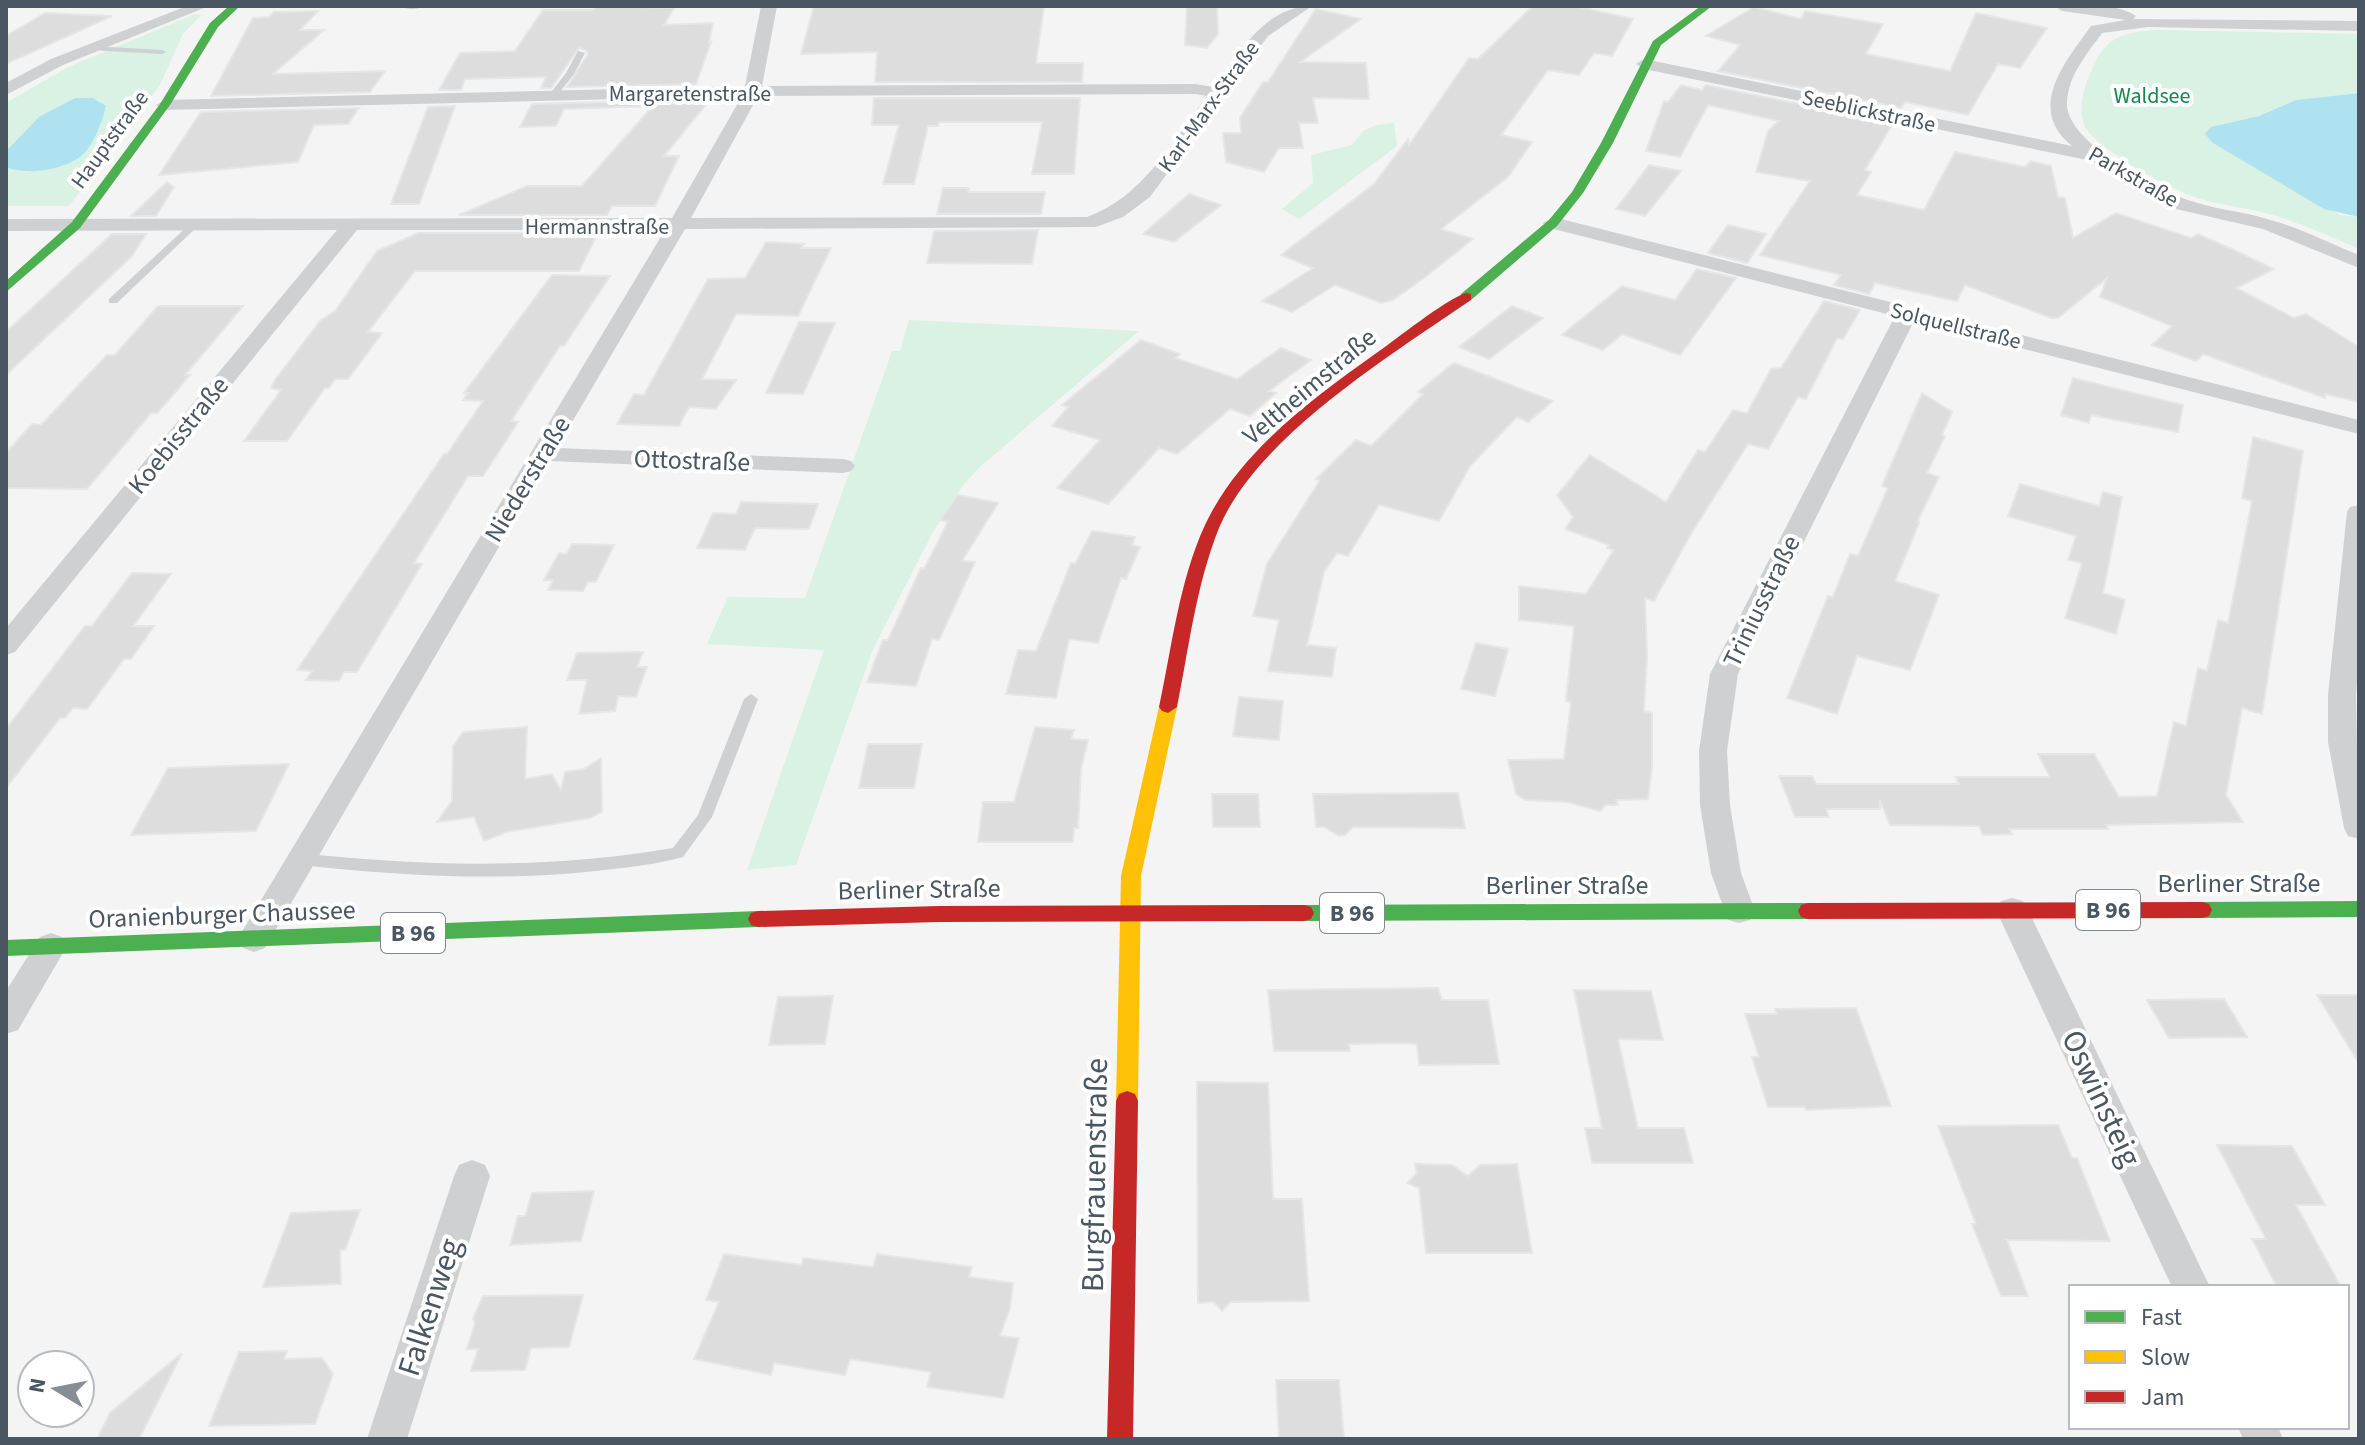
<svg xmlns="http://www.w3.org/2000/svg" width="2365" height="1445" font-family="'Source Sans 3',sans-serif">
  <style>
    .green { fill: #d9f2e3 }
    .water { fill: #aee2f0 }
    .building { fill: #ddddde; stroke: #e5e6e7; stroke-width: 2 }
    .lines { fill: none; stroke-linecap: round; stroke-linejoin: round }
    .lane { fill: #ced0d2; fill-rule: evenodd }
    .street { fill: #ced0d2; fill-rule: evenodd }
    .fast { fill: #4caf50; fill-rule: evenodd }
    .slow { fill: #ffc107; fill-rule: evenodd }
    .jam { fill: #c62828; fill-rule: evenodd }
    .labels { text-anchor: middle; stroke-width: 8; stroke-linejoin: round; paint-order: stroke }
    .far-street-label { font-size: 22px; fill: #4a5661; stroke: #fff }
    .far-park-label { font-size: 22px; fill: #17864f; stroke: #fff }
    .shield { fill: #fff; stroke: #808990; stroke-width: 2 }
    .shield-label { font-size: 24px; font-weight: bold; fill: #4a5661 }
    .street-label { font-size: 26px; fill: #4a5661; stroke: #fff }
    .near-street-label { font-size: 32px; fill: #4a5661; stroke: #fff }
  </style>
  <rect width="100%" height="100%" fill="#f4f4f4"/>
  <!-- green -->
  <g class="green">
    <path d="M195 14 201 15 183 34 160 85 69 206H6V167C30 178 58 166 81 156L100 101 92 98 39 117 6 151V103L68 67Z"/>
    <path d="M2159 30 2359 34V93L2296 100 2259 116 2211 127 2340 215 2359 217V249C2331 236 2302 224 2273 215 2249 208 2224 206 2201 199 2177 193 2090 146 2084 124 2077 102 2087 79 2097 59 2110 34 2132 31 2159 30Z"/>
    <path d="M1394 123 1397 146 1299 219 1282 209 1313 183 1311 155 1352 145 1363 131 1376 125Z"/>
    <path d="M909 320 1139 331 981 466 964 484 934 530 873 649 796 865 747 870 824 650 707 644 728 597 805 598 892 351H900Z"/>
  </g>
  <!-- water -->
  <g class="water">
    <path d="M2359 93V217L2324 209 2213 143 2205 134 2211 127 2259 116 2296 100Z"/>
    <path d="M75 98H93L106 106C102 121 94 146 80 157 62 170 26 176 6 167V151L39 117Z"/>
  </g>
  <!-- building -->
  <g class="building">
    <path d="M597 6 674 8 664 25 713 23 709 43 711 42 696 84 567 87 588 54 586 50 579 48 551 88H541L546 77 465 79 461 90H439L460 53 515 51 543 10H594Z"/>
    <path d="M814 6H1044L1036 63H1083L1082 82H875L877 52 801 54Z"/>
    <path d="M1187 6H1217L1218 34 1207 48 1185 45Z"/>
    <path d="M1533 6H1575L1633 19 1612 56 1594 53 1579 75 1548 70 1501 135 1532 142 1508 177 1441 229 1473 239 1424 278 1393 300 1381 303 1335 285 1292 312 1262 301 1313 268 1281 255 1374 184 1408 139 1409 145 1469 58 1478 59Z"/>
    <path d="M1754 7 1801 19 1805 11 1883 24 1866 54 1950 71 1976 13 2047 28 2020 68 1998 64 1968 115 1905 102 1901 108 1718 71 1740 45 1706 36Z"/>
    <path d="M1316 9 1361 19 1300 62 1366 63 1369 99 1313 98 1318 123H1299L1303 148H1279L1264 172 1226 162 1223 133H1241L1240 118 1263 82H1268Z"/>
    <path d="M318 11 300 30H324L273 74 385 71 370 92 211 96 253 18 269 17 274 12Z"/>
    <path d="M45 13 112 16 6 64V36Z"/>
    <path d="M1681 85 1702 90 1706 85 1893 123 1865 170 1871 172 1857 195 1924 210 1955 152 2025 167 2031 161 2051 166 2058 197 2065 198 2073 238 2116 213 2191 238 2198 234 2232 249 2274 269 2236 288 2294 318 2306 314 2359 347V402L2325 394V398L2203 354 2196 361 2152 345 2172 326 2100 297 2107 278 2058 318H2051L1965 285 1957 301 1875 283 1869 294 1834 285 1841 275 1760 255 1810 181 1756 172 1768 131 1779 121 1708 105 1680 157 1646 151 1664 101 1668 102Z"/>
    <path d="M874 98H1080L1074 174H1032L1042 122H939L938 126H928L914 184H883L899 125H872Z"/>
    <path d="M691 100 709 101 664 156H679L655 206H612L607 215H459L527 186H582L653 106 564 109 556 126 520 127 532 104Z"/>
    <path d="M455 106 419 204H391L428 107Z"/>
    <path d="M359 108 348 124 314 125 298 162 159 175 201 112Z"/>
    <path d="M1649 165 1681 171 1645 216 1616 209Z"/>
    <path d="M167 182 174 187 156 216H131Z"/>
    <path d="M943 188H969L968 192H1045L1041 214H937Z"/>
    <path d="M1189 194 1221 205 1174 242 1143 234Z"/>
    <path d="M1728 225 1766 234 1747 263 1708 253Z"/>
    <path d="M1038 230 1032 264 927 263 934 231Z"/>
    <path d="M418 233H598L579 271H415L368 332 382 333 348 379H335L329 388H325L287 441H244L281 390 271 388 275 380 320 321 335 311 377 251Z"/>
    <path d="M112 234H146L132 256 6 375V332Z"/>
    <path d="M766 242 804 244 801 248H831L798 316 736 314 702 379 736 380 716 409 689 407 679 426 617 424 634 394 644 395 708 279 745 278Z"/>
    <path d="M1697 269 1736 278 1680 355 1622 334 1603 350 1562 335 1622 286 1675 300Z"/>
    <path d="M552 275 610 276 564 346H560L511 421 518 422 483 476H468L414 563 422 564 357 672H344L339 681 306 680 312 671 297 670 444 454H447L483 401 463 400 468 393H464Z"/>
    <path d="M1824 301 1860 310 1843 339 1837 338 1806 399 1798 397 1768 449 1748 444 1692 532 1654 601 1645 598 1647 658 1644 711 1652 713V766L1648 799 1616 800 1618 805H1605L1600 811 1567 802 1525 800 1516 794 1508 760 1564 759 1571 702 1566 701 1574 626 1519 620V586L1586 594 1614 550 1607 548 1609 545 1565 529 1573 517 1557 495 1590 455 1666 502 1698 450 1705 452 1733 410 1747 413 1771 369 1781 368Z"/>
    <path d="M158 306H243L185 375H190L165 404 157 413H151L87 489 6 488V453L32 424 41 425 107 355H115Z"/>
    <path d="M1512 306 1543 318 1489 359 1459 347Z"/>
    <path d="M799 322 835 323 803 394 766 393Z"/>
    <path d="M1141 340 1180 354 1175 358 1237 379 1281 348 1311 360 1269 391 1276 393 1250 416 1230 409 1177 454 1159 448 1108 504 1057 488 1100 440 1052 426 1068 407 1062 405Z"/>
    <path d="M1454 363 1553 401 1528 422 1517 417 1470 466 1439 521 1379 505 1348 556 1337 553 1324 572 1307 645 1336 648 1332 677 1268 671 1279 620 1253 616 1267 564 1320 480 1316 479 1356 440 1371 446 1423 394 1418 392Z"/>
    <path d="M2073 378 2183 405 2178 432 2091 415 2089 423 2061 415Z"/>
    <path d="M1922 393 1952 412 1942 435 1945 436 1927 473 1939 477 1917 522 1919 523 1895 581 1939 595 1910 670 1857 656 1837 714 1787 698 1828 596 1833 597 1850 554 1858 556 1888 488 1882 486Z"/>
    <path d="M2253 437 2303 451 2262 714 2242 708 2226 795 2243 822 2106 825 2108 829H2009L2012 834 1983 835 1979 826 1890 825 1880 800V809H1826L1829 817H1795L1779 776H1812L1816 784H1959L1956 777H2050L2038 754H2094L2119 797 2157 796 2174 722 2186 726 2198 668 2207 671 2218 620 2228 623 2252 501 2242 498Z"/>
    <path d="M2020 484 2099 506 2103 492 2122 497 2103 593 2125 600 2116 634 2065 618 2082 563 2068 560 2076 536 2008 516Z"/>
    <path d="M958 495 998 503 962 561 975 562 939 640 932 639 916 686 867 682 883 640H888L921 568 924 569 948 522 940 520Z"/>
    <path d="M741 502 818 504 809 529 755 528 745 550 697 548 713 513 736 514Z"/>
    <path d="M1092 531 1135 537 1132 545 1140 547 1126 579 1121 578 1098 643 1069 639 1056 698 1006 694 1018 650 1036 651 1071 563 1075 564Z"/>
    <path d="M572 544 614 545 596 582H588L583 591 548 590 553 580H544L559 553 567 554Z"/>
    <path d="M132 573 171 574 133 626H154L131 659H124L87 709 73 708 65 718H60L6 788V729L85 626H92Z"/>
    <path d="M1476 643 1508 649 1495 696 1461 689Z"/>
    <path d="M643 652 637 667H647L636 697 618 696 615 711 579 714 587 680H567L577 653Z"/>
    <path d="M1239 697 1283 701 1279 740 1233 736Z"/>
    <path d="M527 727 525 779 552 774 561 790 565 772 584 769 601 758 602 812 590 818 507 832 484 841 474 817 437 822 452 801 453 746 463 732Z"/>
    <path d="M1035 727 1074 730 1071 739 1088 740 1081 769 1078 828H1074L1073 842H978L983 802H1014Z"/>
    <path d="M868 744H922L914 788H859Z"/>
    <path d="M289 764 256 831 131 835 168 768Z"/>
    <path d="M1458 793 1465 828 1353 827 1345 835 1339 836 1324 827H1316L1313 794Z"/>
    <path d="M1212 794H1258L1260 827H1213Z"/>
    <path d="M1438 988 1442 1000H1488L1499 1064 1419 1065 1417 1044 1404 1043 1349 1044 1350 1051H1274L1268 990Z"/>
    <path d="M1574 990 1651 991 1663 1040 1618 1039 1638 1128H1684L1693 1163H1592L1585 1128H1602Z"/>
    <path d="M2317 995H2359V1063Z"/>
    <path d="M833 996 825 1044 769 1045 778 997Z"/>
    <path d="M2224 999 2247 1037 2169 1038 2147 1000Z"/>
    <path d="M1856 1008 1891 1106 1806 1110 1805 1107H1768L1752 1057H1759L1745 1014H1777L1775 1009Z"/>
    <path d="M1197 1082 1268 1083 1273 1199H1302L1309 1301 1230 1302 1222 1311 1214 1302 1198 1303Z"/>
    <path d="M2058 1125 2072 1158H2077L2110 1241 2007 1240 2028 1296H2001L1972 1224H1976L1938 1126Z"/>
    <path d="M2217 1145 2292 1146 2325 1205H2296L2341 1287H2277L2252 1239H2266Z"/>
    <path d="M1415 1164 1452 1165 1468 1176 1480 1165 1517 1164 1532 1253H1426L1419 1188 1407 1183 1417 1173Z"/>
    <path d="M594 1191 581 1241 510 1245 518 1216H525L532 1193Z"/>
    <path d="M360 1210 345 1250H340L341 1284 263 1287 291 1213Z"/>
    <path d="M724 1254 802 1265 803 1258 873 1267 877 1254 972 1267 969 1277 1013 1283 1010 1308 1000 1336 1019 1338 1003 1398 927 1387 931 1372 850 1359 845 1375 774 1363 771 1375 694 1359 719 1302 706 1300Z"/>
    <path d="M583 1295 569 1347 531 1348 525 1370 471 1371 478 1349H467L475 1323 473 1319 483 1296Z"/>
    <path d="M287 1351 284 1359 322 1358 333 1374 315 1424 209 1426 239 1352Z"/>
    <path d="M182 1353 139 1439H97L110 1413Z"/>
    <path d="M1276 1380H1339L1344 1439H1279Z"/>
  </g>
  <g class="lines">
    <!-- lane -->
    <g class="lane">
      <path d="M401 6H424C419 10 406 10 401 6Z"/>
      <path d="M92 46 162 50 166 52 162 54 89 50 88 48Z"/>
      <path d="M578 51 585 53 574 74 556 97H550L549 95 566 73Z"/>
      <path d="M191 223 199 225 117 303H109V299Z"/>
      <path d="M751 694 758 699 712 817 683 857C658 864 631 867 605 870 504 882 402 876 301 865L296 863 293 859 296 855 301 853C426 867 549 869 673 848L698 815 744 699Z"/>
    </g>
    <!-- street -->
    <g class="street">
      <path d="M187 6H209L63 65 6 95V83L51 59Z"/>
      <path d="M761 6H777L762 86 1195 84 1214 87C1239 53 1265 6 1312 6L1268 36 1150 197 1123 217 1096 227 685 229 557 448 843 459 851 461 855 466 851 471 843 473 549 461 265 948 254 952 243 948 238 939 243 930 665 230H357L15 652 6 655V628L337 230 6 231V219L672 218 742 96 165 110 156 105 165 100 745 86ZM1195 94 1207 96C1172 142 1143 197 1087 217L691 218 758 96Z"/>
      <path d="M2054 6C2078 6 2117 2 2136 16L2133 19 2359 21V31L2148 27 2102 33C2087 54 2068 75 2067 103 2065 142 2158 190 2191 201 2218 210 2247 212 2274 221 2303 229 2331 244 2359 255V268L2263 229 2176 209 2108 173 2092 161 1644 69 1636 64 1644 59 2072 146C2025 108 2066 61 2091 26L2126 20 2062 11Z"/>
      <path d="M1553 217 2359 420V434L1914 321 1738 674 1727 751 1730 805 1741 873 1755 911 1750 920 1739 923 1728 920 1711 873 1700 805 1699 751 1710 674 1895 316 1546 227 1543 223Z"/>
      <path d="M2359 505V656L2356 695 2359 839 2348 836 2344 828 2328 742V695L2347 512 2350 507Z"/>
      <path d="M2012 898 2023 901 2028 910 2210 1287H2172L1996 910 2001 901Z"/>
      <path d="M51 933 62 937 67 946 18 1030 6 1034V991L40 937Z"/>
      <path d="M472 1160 485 1165 490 1176 407 1439H367L454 1176 459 1165Z"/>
      <path d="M2238 1427H2278L2283 1439H2243Z"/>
    </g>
    <!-- fast -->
    <g class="fast">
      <path d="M229 6H240L218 27 170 105 80 228 6 292V281L72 222 160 104 210 23Z"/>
      <path d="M1701 6H1712L1661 45 1613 143 1583 193 1557 226 1471 300H1461V294L1549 220 1572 192 1601 143 1653 41Z"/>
      <path d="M2359 901V917L2202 918 2195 916 2192 910 2195 904 2202 902Z"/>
      <path d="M1808 903 1815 905 1818 911 1815 917 1808 919 1304 921 1297 919 1294 913 1297 907 1304 905Z"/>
      <path d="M758 911 765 913 768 919 765 925 758 927 6 956V940Z"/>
    </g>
    <!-- slow -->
    <path class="slow" d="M1168 701 1177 707 1141 876 1138 1101 1135 1108 1127 1111 1119 1108 1116 1101 1121 876 1159 707Z"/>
    <!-- jam -->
    <g class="jam">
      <path d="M1466 293 1471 294V300C1391 355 1257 437 1219 528 1196 585 1189 648 1177 707L1168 713 1162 711 1159 707C1172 647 1179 581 1205 525 1239 452 1312 399 1375 354 1397 339 1443 301 1466 293Z"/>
      <path d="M2202 902 2209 904 2212 910 2209 916 2202 918 1808 919 1801 917 1798 911 1801 905 1808 903Z"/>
      <path d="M1304 905 1311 907 1314 913 1311 919 1304 921 939 922 758 927 751 925 748 919 751 913 758 911 939 906Z"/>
      <path d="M1127 1091 1135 1094 1138 1101 1133 1439H1107L1116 1101 1119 1094Z"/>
    </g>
  </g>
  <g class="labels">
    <!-- far-street labels -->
    <g class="far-street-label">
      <text x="690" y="101">Margaretenstraße</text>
      <text transform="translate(1208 106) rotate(-54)" y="8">Karl-Marx-Straße</text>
      <text transform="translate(1869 110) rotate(12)" y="8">Seeblickstraße</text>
      <text transform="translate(109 139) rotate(-54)" y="8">Hauptstraße</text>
      <text transform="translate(2134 176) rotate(30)" y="8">Parkstraße</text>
      <text x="597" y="234">Hermannstraße</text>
      <text transform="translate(1956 325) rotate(14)" y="8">Solquellstraße</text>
    </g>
    <!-- far-park labels -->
    <g class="far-park-label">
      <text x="2152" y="103">Waldsee</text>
    </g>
    <!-- shield labels -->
    <g class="shield">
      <rect x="2076" y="890" width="64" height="40" rx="6"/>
      <rect x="1320" y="893" width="64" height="40" rx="6"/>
      <rect x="381" y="913" width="64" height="40" rx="6"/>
    </g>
    <g class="shield-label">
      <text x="2108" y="918">B 96</text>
      <text x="1352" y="921">B 96</text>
      <text x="413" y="941">B 96</text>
    </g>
    <!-- street labels -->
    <g class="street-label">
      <text transform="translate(1309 386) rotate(-40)" y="9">Veltheimstraße</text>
      <text transform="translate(178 435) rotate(-51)" y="9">Koebisstraße</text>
      <text transform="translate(692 460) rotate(2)" y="9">Ottostraße</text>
      <text transform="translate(527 479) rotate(-59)" y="9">Niederstraße</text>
      <text transform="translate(1761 601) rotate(-64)" y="9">Triniusstraße</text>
      <text x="2239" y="892">Berliner Straße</text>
      <text x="1567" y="894">Berliner Straße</text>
      <text transform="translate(919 889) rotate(-1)" y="9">Berliner Straße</text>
      <text transform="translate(222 914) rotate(-2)" y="9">Oranienburger Chaussee</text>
    </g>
    <!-- near-street labels -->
    <g class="near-street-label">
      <text transform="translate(2102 1098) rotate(65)" y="11">Oswinsteig</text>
      <text transform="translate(1094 1175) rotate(-89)" y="11">Burgfrauenstraße</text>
      <text transform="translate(429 1307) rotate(-72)" y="11">Falkenweg</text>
    </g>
  </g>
  <!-- border -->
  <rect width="2365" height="1445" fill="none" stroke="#4a5661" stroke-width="16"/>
  <!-- legend -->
  <rect x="2069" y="1285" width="280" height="144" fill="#ffffff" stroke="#b7bbc0" stroke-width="2"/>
  <rect x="2085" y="1311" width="40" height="12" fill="#4caf50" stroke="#b7bbc0" stroke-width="2"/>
  <text x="2141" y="1325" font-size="24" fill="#4a5661">Fast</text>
  <rect x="2085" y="1351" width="40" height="12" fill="#ffc107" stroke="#b7bbc0" stroke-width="2"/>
  <text x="2141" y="1365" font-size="24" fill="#4a5661">Slow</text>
  <rect x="2085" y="1391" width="40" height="12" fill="#c62828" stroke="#b7bbc0" stroke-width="2"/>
  <text x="2141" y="1405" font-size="24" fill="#4a5661">Jam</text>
  <!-- north arrow -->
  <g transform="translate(56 1389) rotate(280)"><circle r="38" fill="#ffffff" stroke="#b7bbc0" stroke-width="2"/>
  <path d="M0-6L14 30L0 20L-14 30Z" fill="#868d94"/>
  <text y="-12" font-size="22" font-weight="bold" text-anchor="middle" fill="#4a5661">N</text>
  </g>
</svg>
